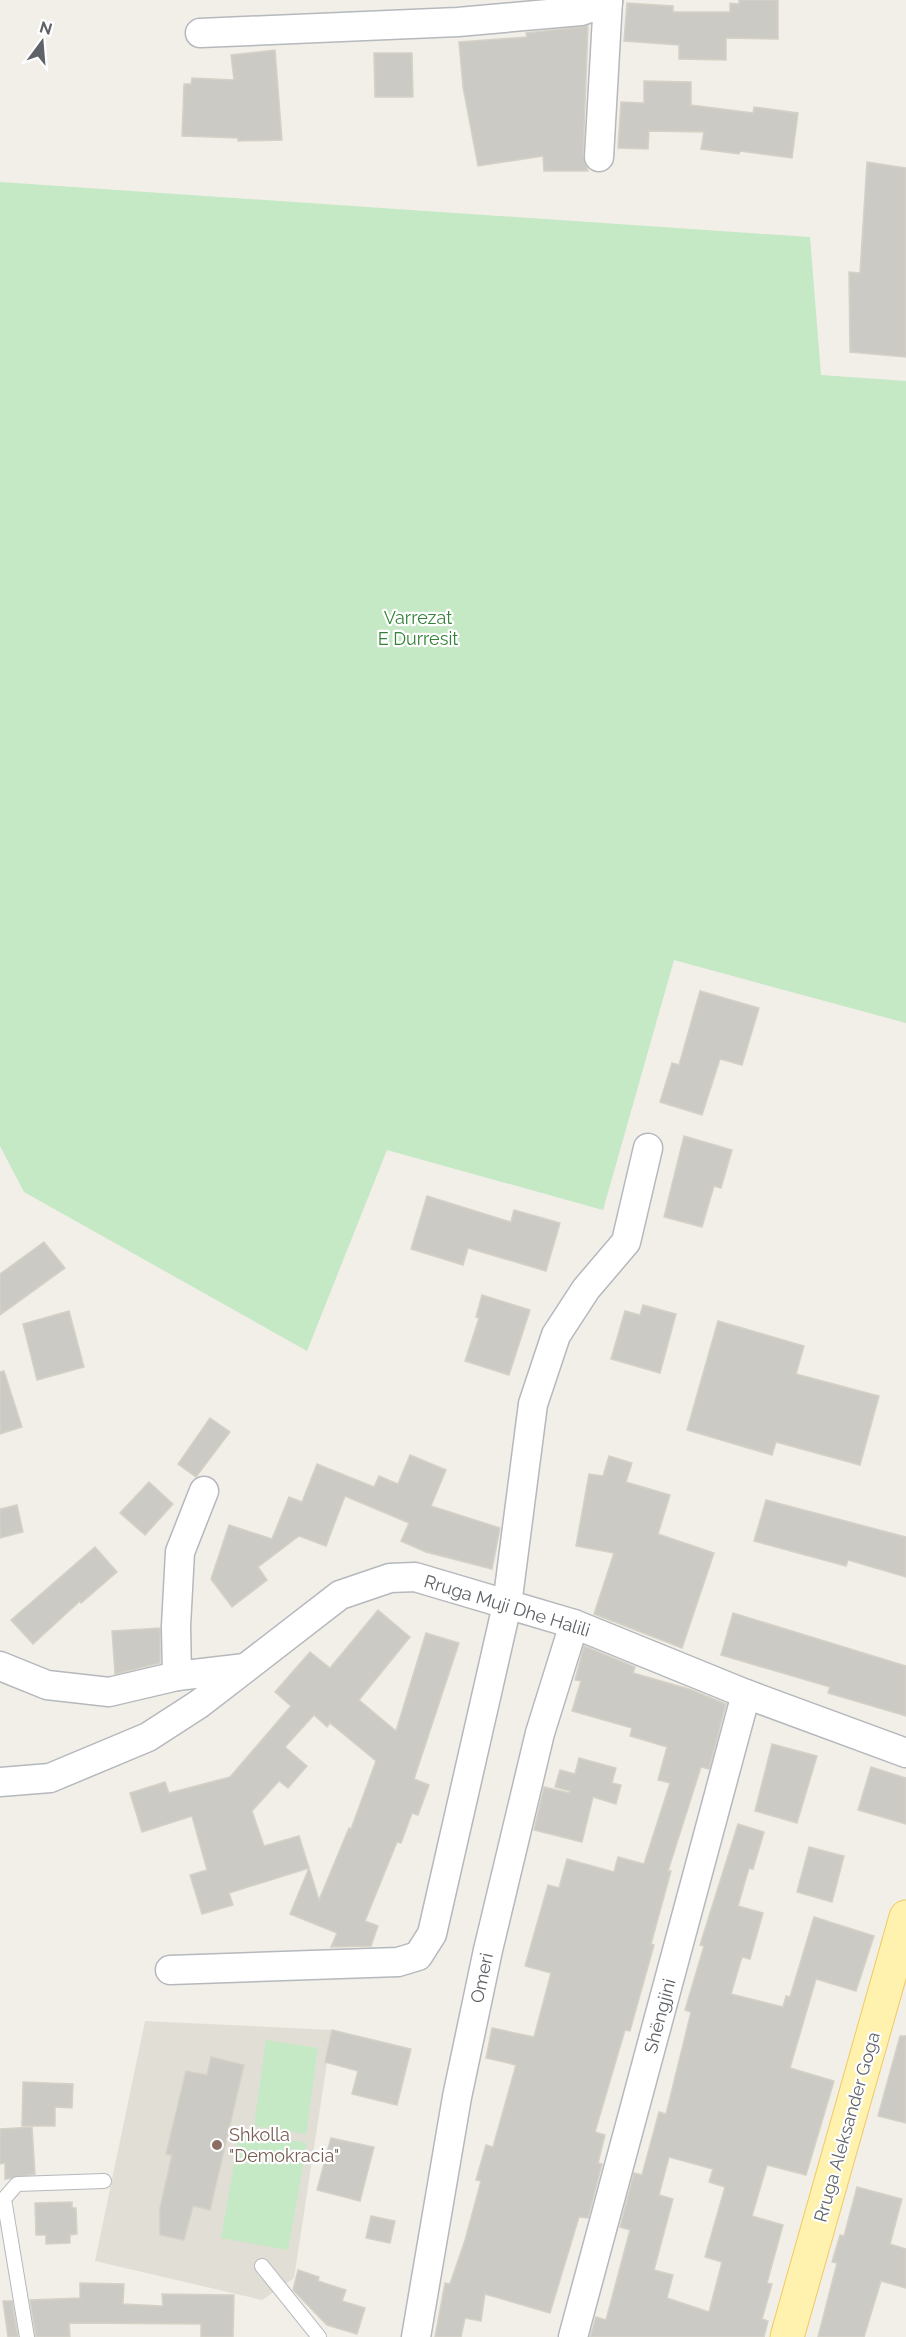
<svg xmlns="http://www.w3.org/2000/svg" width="906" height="2337" font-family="Raleway,sans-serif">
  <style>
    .education { fill: #e1ded6 }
    .green { fill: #c5e8c5 }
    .building { fill: #cccac5; stroke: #d6d1c6; stroke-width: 1.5; fill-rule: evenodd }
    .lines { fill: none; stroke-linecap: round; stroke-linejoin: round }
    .service-casing { stroke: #b5b8bc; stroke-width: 16 }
    .minor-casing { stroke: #b5b8bc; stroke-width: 31 }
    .primary-casing { stroke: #f2c960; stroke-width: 35 }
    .service { stroke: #fff; stroke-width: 14 }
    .minor { stroke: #fff; stroke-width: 28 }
    .primary { stroke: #fff2af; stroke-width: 33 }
    .education-dot { fill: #8d6e63; stroke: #fff; stroke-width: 2 }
    .labels { text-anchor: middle; stroke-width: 4.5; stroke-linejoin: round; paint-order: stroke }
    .park-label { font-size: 18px; fill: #348238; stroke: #fff }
    .street-label { font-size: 18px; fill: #5f6368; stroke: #fff }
    .education-label { font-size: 18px; fill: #785e54; stroke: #fff; text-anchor: start }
  </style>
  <rect width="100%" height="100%" fill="#f1efe8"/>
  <!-- education -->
  <path class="education" d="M145 2021 332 2030 294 2278 262 2300 95 2261Z"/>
  <!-- green -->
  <g class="green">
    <path d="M0 182 810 237 821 375 906 381V1023L674 960 603 1210 387 1150 307 1351 24 1192 0 1146Z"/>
    <path d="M266 2040 318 2048 306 2134 254 2126Z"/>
    <path d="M240 2131 307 2143 288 2250 221 2238Z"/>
  </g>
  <!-- building -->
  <g class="building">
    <path d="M739 0H778V39L726 38V60L679 59V45L624 41 627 3 673 6V12H730V3L739 4Z"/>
    <path d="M588 26 583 156 588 171H544L543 156 478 166 463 87 459 42 527 37 526 33Z"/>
    <path d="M275 50 282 140 238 141V138L182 136 184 84H191L192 78 234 80 231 55Z"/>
    <path d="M374 53H412L413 97H375Z"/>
    <path d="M644 81 691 82V105L753 113 754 107 798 113 792 158 740 151 739 154 701 149 704 132 649 131 648 149 618 148 621 102 644 103Z"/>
    <path d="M867 162 906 168V357L850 352 849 272 860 273Z"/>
    <path d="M700 991 759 1008 742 1065 720 1059 702 1115 660 1102 672 1063 679 1065Z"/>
    <path d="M684 1136 732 1150 721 1188 714 1186 702 1227 664 1217Z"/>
    <path d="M427 1196 511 1222 514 1210 560 1223 546 1271 468 1248 463 1265 411 1249Z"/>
    <path d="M44 1242 65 1268 0 1315V1274Z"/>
    <path d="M482 1295 530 1310 509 1375 465 1361 479 1318 476 1317Z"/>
    <path d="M643 1305 676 1314 660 1373 611 1359 625 1311 640 1315Z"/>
    <path d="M69 1311 84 1367 37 1380 23 1324Z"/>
    <path d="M718 1321 804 1346 796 1374 879 1396 860 1465 776 1442 772 1455 687 1430Z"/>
    <path d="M4 1371 22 1427 0 1434V1372Z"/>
    <path d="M210 1418 230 1432 196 1477 178 1464Z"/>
    <path d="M410 1455 446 1470 431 1506 500 1528 492 1569 426 1552 401 1541 409 1523 345 1496 326 1546 299 1536 258 1567 267 1580 232 1607 211 1579 229 1525 272 1539 289 1497 302 1502 317 1464 374 1487 379 1476 398 1484Z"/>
    <path d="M609 1456 632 1463 626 1482 670 1495 658 1534 714 1553 682 1648 594 1614 614 1553 576 1546 589 1474 603 1476Z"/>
    <path d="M149 1482 173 1504 145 1535 120 1513Z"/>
    <path d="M766 1500 906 1537V1577L848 1560 846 1566 754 1541Z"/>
    <path d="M17 1505 23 1532 0 1538V1509Z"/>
    <path d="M95 1547 117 1572 81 1603 80 1601 33 1644 11 1620Z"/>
    <path d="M378 1610 410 1637 359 1700 396 1731 426 1633 459 1643 414 1779 429 1785 418 1815 412 1813 401 1843 397 1842 365 1921 378 1926 371 1946 331 1947 337 1933 290 1914 309 1868 229 1893 233 1905 202 1914 190 1875 207 1870 192 1816 142 1832 130 1793 165 1782 169 1793 230 1777 291 1706 275 1692 310 1652 330 1668ZM314 1715 327 1727 330 1723 376 1761 351 1829 349 1828 319 1900 299 1836 264 1846 252 1811 279 1781 288 1788 307 1766 285 1747Z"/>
    <path d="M733 1613 906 1666V1716L828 1693 830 1687 721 1655Z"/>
    <path d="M160 1628V1663L115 1674 112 1631Z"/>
    <path d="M584 1646 635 1667 633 1673 689 1689 726 1704 709 1769 701 1767 668 1871H671L651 1944 654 1945 630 2031 625 2030 595 2132 605 2135 598 2163 602 2164 588 2218 579 2217 550 2313 485 2294 481 2321 465 2318 461 2337H435L445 2283 450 2284 465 2240 481 2181 476 2180 486 2145 493 2147 516 2065 486 2058 492 2028 534 2037 551 1973 525 1966 548 1885 559 1888 567 1859 614 1872 618 1857 644 1864 670 1783 658 1780 667 1747 630 1736 632 1728 572 1711 581 1681 575 1680Z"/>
    <path d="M772 1744 817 1756 797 1823 755 1811Z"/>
    <path d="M579 1758 616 1768 612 1783 621 1785 616 1804 593 1797 582 1842 534 1830 544 1787 569 1793 570 1791 555 1787 560 1770 575 1774Z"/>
    <path d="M871 1767 906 1778V1824L858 1810Z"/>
    <path d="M738 1824 764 1832 753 1869 749 1868 738 1906 763 1913 750 1959 742 1957 731 1994 783 2007 786 1996 790 1997 814 1917 874 1936 856 1991 816 1979 790 2068 834 2081 806 2175 767 2165 752 2216 783 2225 767 2283 772 2284 762 2319 768 2321 764 2337H590L596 2317 606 2320 630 2230 620 2227 634 2173 642 2175 659 2112 666 2114 691 2012 685 2010 704 1946 700 1945ZM669 2157 713 2169 709 2182 725 2187 705 2257 722 2262 709 2312 667 2298 673 2275 654 2270 673 2199 659 2195Z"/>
    <path d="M809 1847 844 1856 832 1902 797 1892Z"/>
    <path d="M332 2030 411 2049 397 2105 352 2094 358 2071 325 2062Z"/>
    <path d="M900 2036H906V2123L878 2116Z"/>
    <path d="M211 2057 244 2065 210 2210 193 2206 184 2240 160 2235V2208L172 2155 166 2154 186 2071 207 2075Z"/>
    <path d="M23 2082 73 2084 72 2108 55 2107V2126H22Z"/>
    <path d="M32 2127 35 2174 5 2179V2163L0 2164V2129Z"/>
    <path d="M331 2138 374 2147 360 2201 317 2190Z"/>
    <path d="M857 2187 902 2199 890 2244 906 2249V2288L881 2281 864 2337H818L837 2263 832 2262 840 2235 844 2236Z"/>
    <path d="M72 2202V2208H76L77 2234 70 2235V2243L46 2244V2235H36L35 2203Z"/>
    <path d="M371 2216 395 2221 390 2243 366 2238Z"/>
    <path d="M298 2270 319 2277 318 2281 346 2290 342 2301 365 2308 357 2334 327 2325 293 2290Z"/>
    <path d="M80 2283 124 2284 123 2304 163 2306 162 2294 234 2295 233 2337H201V2324L69 2323 70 2337H36L30 2300 80 2298Z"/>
    <path d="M3 2301H12L18 2337H8Z"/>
  </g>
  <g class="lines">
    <!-- service casing -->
    <g class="service-casing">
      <g id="service">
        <path d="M262 2266 319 2337"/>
        <path d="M27 2337 4 2199 17 2184 104 2181"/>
      </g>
    </g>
    <!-- minor casing -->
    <g class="minor-casing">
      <g id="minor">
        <path d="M200 33 458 22 581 11 608 2"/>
        <path d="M599 157 608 0"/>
        <path d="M0 1666 47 1685 109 1692 177 1676 245 1668"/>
        <path d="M177 1676 176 1626 180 1552 204 1491"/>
        <path d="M0 1782 50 1778 148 1737 199 1704 340 1595 390 1578 415 1577 574 1624 746 1694 906 1753"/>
        <path d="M170 1970 398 1962 418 1956 432 1934 507 1605 533 1404 556 1335 586 1289 626 1242 648 1148"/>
        <path d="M416 2337 457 2097 488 1950 540 1733 574 1624"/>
        <path d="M573 2337 746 1694"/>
      </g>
    </g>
    <!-- primary casing -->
    <g class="primary-casing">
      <path id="primary" d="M787 2337 906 1917"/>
    </g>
    <!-- service -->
    <use href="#service" class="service"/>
    <!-- minor -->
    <use href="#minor" class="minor"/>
    <!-- primary -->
    <use href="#primary" class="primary"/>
  </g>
  <!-- markers -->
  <circle class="education-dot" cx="217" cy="2145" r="6"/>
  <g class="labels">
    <!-- park labels -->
    <g class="park-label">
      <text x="418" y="624">Varrezat<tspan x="418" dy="21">E Durresit</tspan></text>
    </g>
    <!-- street labels -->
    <g class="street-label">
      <text transform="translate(507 1606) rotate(17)" y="6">Rruga Muji Dhe Halili</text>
      <text transform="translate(482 1978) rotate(-78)" y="6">Omeri</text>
      <text transform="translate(660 2016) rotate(-75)" y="6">Shëngjini</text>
      <text transform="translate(847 2127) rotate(-74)" y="6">Rruga Aleksander Goga</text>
    </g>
    <!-- education labels -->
    <g class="education-label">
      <text x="229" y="2141">Shkolla<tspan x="229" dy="21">"Demokracia"</tspan></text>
    </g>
  </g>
  <!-- north arrow -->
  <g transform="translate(42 42) rotate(16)" stroke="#ffffff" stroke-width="4.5" paint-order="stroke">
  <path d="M0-4.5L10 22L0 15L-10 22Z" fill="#5f6368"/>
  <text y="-9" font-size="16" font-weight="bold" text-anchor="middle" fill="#5f6368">N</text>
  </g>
</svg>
